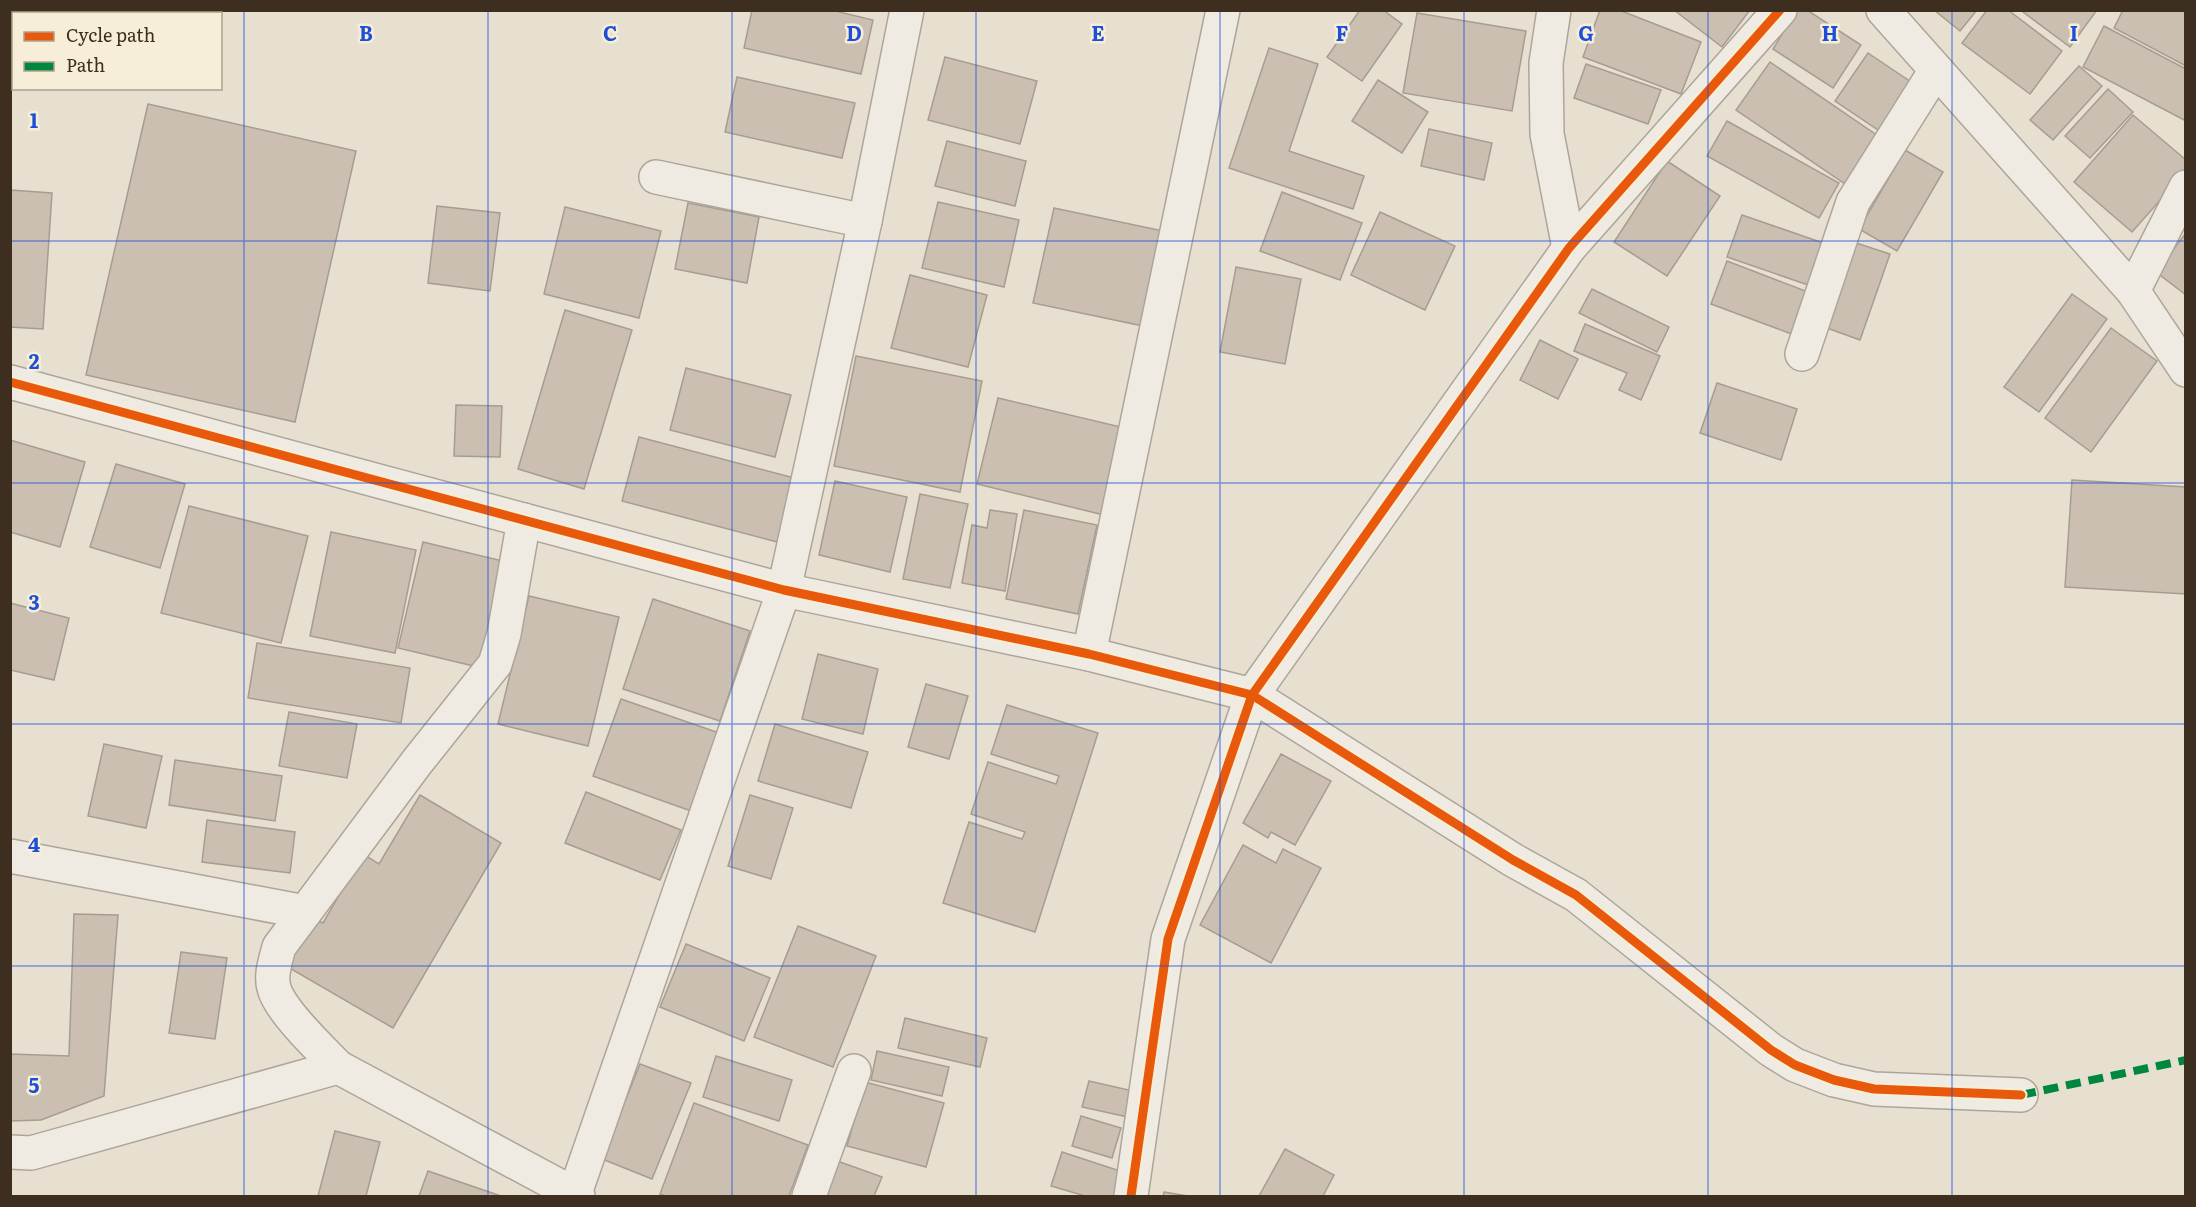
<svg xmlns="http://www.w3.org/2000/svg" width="2196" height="1207" font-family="Literata,serif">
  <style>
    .building { fill: #cbbfb2; stroke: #a89c90; stroke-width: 1.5 }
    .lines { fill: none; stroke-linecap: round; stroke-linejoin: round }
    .street-casing { stroke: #ada599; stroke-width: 36 }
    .street { stroke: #efebe3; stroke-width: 33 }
    .quiet { stroke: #00873e; stroke-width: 8; stroke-dasharray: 15 8; stroke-linecap: butt }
    .cycleway-casing { stroke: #f7eed8; stroke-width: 13 }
    .cycleway { stroke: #e8590c; stroke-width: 9 }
    .grid { fill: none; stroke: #1d4ed8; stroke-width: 1.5; stroke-opacity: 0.55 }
    .grid-label { font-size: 20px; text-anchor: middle; font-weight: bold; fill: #1d4ed8; stroke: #f7eed8; stroke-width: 5; stroke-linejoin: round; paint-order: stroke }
  </style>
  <rect width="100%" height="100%" fill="#e7e0d1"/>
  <!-- building -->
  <g class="building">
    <path d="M752 10H831L873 20 861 74 744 48Z"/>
    <path d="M1360 10H1383L1402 24 1362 81 1327 57Z"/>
    <path d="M1600 10H1619L1701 42 1681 94 1583 57Z"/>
    <path d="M1674 10H1750L1722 47Z"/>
    <path d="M1797 10H1807L1861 45 1833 88 1773 49Z"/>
    <path d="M1934 10H1977L1960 31Z"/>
    <path d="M1987 10H2008L2062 51 2030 94 1962 43Z"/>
    <path d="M2025 10H2097L2070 47 2023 12Z"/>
    <path d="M2123 10H2186V66L2114 28Z"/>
    <path d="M1417 13 1526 31 1512 111 1403 93Z"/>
    <path d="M2104 26 2186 69V121L2083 67Z"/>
    <path d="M1269 48 1318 64 1289 151 1364 176 1353 209 1229 168Z"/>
    <path d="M1868 53 1914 84 1881 132 1835 101Z"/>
    <path d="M945 57 1037 81 1020 144 928 120Z"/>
    <path d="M1770 62 1881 138 1848 186 1736 110Z"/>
    <path d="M1586 64 1661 90 1648 124 1574 98Z"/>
    <path d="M2079 66 2102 86 2053 140 2030 120Z"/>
    <path d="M737 77 855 103 842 158 725 132Z"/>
    <path d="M1378 80 1428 112 1402 153 1352 121Z"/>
    <path d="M2108 89 2133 112 2090 158 2065 136Z"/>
    <path d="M148 104 356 151 295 422 86 375Z"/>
    <path d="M2133 115 2186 160V171L2132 232 2074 182Z"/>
    <path d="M1727 121 1839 183 1819 218 1707 156Z"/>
    <path d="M1429 129 1492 143 1484 180 1421 166Z"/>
    <path d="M947 141 1026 161 1015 206 935 186Z"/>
    <path d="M1905 150 1943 172 1897 251 1859 229Z"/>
    <path d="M1667 161 1720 196 1667 276 1614 242Z"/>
    <path d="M10 190 52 193 43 329 10 327Z"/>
    <path d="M1282 192 1362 223 1340 280 1260 251Z"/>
    <path d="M938 202 1019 220 1004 287 922 268Z"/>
    <path d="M688 203 759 217 747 283 675 269Z"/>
    <path d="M437 206 500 213 490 291 428 283Z"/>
    <path d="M565 207 661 231 639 318 544 294Z"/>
    <path d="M1054 208 1168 232 1148 327 1033 303Z"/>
    <path d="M1380 212 1455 246 1425 310 1351 275Z"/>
    <path d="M1742 215 1829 245 1814 287 1727 257Z"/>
    <path d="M2186 233V295L2156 272Z"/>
    <path d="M1853 242 1890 254 1860 340 1824 327Z"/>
    <path d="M1727 261 1813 294 1797 336 1711 304Z"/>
    <path d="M1236 267 1301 279 1285 364 1220 352Z"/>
    <path d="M910 275 987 295 968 367 891 348Z"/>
    <path d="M1592 289 1669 327 1657 352 1579 313Z"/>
    <path d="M2072 294 2107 319 2039 412 2004 387Z"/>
    <path d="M565 310 632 330 584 489 518 469Z"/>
    <path d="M1585 324 1660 356 1641 400 1619 390 1627 373 1574 351Z"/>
    <path d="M2111 328 2157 361 2091 452 2045 418Z"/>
    <path d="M1540 340 1578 359 1558 399 1520 380Z"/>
    <path d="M856 356 982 381 960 492 834 466Z"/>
    <path d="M686 368 791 395 775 457 670 430Z"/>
    <path d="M1717 383 1797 409 1781 460 1700 433Z"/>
    <path d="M998 398 1125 428 1104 515 977 484Z"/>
    <path d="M456 405 502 406 500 457 454 456Z"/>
    <path d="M639 437 802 480 785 544 622 501Z"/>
    <path d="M10 440 85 462 60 547 10 532Z"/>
    <path d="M116 464 185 484 160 568 90 547Z"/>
    <path d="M2072 480 2186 487V594L2065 587Z"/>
    <path d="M835 481 907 497 890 572 819 555Z"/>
    <path d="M920 494 968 504 950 588 903 579Z"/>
    <path d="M189 506 308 536 281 643 161 613Z"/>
    <path d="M990 510 1017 514 1005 591 962 583 972 525 987 528Z"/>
    <path d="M1024 510 1097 525 1078 614 1006 599Z"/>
    <path d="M331 532 416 550 395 653 310 636Z"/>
    <path d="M423 542 507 562 482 668 398 648Z"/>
    <path d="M529 596 619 617 588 746 498 724Z"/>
    <path d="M653 599 750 631 720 721 623 689Z"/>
    <path d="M10 603 69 618 54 680 10 670Z"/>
    <path d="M257 643 410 668 401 723 248 698Z"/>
    <path d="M818 654 878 669 863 734 802 719Z"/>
    <path d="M926 684 968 696 949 759 908 747Z"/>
    <path d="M621 699 719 733 691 811 593 776Z"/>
    <path d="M1007 705 1098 733 1035 932 943 903 969 822 1022 839 1025 832 971 814 988 762 1056 784 1059 776 991 754Z"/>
    <path d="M289 712 357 724 347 778 279 766Z"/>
    <path d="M775 724 868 752 851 808 758 781Z"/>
    <path d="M104 744 162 756 146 828 88 816Z"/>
    <path d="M1281 754 1331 781 1295 845 1271 832 1268 838 1243 823Z"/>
    <path d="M175 760 282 776 275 821 169 805Z"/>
    <path d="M586 792 681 830 660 880 565 843Z"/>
    <path d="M420 795 501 843 393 1028 286 966 313 918 323 923 363 854 379 864Z"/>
    <path d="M750 795 793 808 771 879 728 866Z"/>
    <path d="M207 820 295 832 290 873 202 862Z"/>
    <path d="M1243 845 1276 863 1283 849 1321 868 1271 963 1200 925Z"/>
    <path d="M74 914 118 915 104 1096 41 1120 10 1121V1054L69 1056Z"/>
    <path d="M798 926 876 956 833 1067 754 1037Z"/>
    <path d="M686 944 770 978 744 1041 660 1007Z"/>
    <path d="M181 952 227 958 215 1039 169 1033Z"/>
    <path d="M905 1018 987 1038 980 1067 898 1048Z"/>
    <path d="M877 1051 949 1067 942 1096 871 1080Z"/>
    <path d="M716 1056 792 1080 779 1121 703 1097Z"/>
    <path d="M640 1064 691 1083 652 1179 602 1159Z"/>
    <path d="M1089 1081 1133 1091 1128 1117 1082 1107Z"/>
    <path d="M865 1082 944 1103 926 1167 847 1146Z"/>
    <path d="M694 1103 808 1145 789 1196H665L660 1194Z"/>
    <path d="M1081 1116 1121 1128 1112 1158 1072 1146Z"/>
    <path d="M335 1131 380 1142 366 1196H318Z"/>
    <path d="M1285 1149 1334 1175 1323 1196H1259Z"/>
    <path d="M1062 1152 1126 1173 1118 1196H1085L1051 1186Z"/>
    <path d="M829 1158 882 1177 874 1196H815Z"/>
    <path d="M428 1171 501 1196H419Z"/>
    <path d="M1164 1192 1188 1196H1163Z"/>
  </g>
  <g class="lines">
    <!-- street casing -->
    <g class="street-casing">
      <g id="street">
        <path d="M1554 10 1546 63 1547 134 1569 248"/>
        <path d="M1883 10 2133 291 2186 370"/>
        <path d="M56 14 66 10"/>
        <path d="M10 26H14"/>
        <path d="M656 177 865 221"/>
        <path d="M2133 291 2186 187"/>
        <path d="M1802 354 1853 202 1936 70"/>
        <path d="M10 382 784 590 1089 654 1252 695 1513 860 1576 895 1771 1050 1795 1065 1834 1080 1874 1089 2021 1095"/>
        <path d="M1089 654 1223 10"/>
        <path d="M10 856 305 912"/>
        <path d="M338 1067C320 1048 280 1011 274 988 270 975 276 959 279 947L417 762 495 664 504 634 524 520"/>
        <path d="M10 1152 31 1153 338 1067 578 1196"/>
        <path d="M574 1196 784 590 865 221 907 10"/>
        <path d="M809 1196 854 1071"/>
        <path d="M1131 1196 1168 939 1252 695 1569 248 1780 10"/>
      </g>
    </g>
    <!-- street -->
    <use href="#street" class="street"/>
    <!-- quiet -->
    <path class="quiet" d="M2021 1095 2186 1060"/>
    <!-- cycleway casing -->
    <g class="cycleway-casing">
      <g id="cycleway">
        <path d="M10 382 784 590 1089 654 1252 695 1513 860 1576 895 1771 1050 1795 1065 1834 1080 1874 1089 2021 1095"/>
        <path d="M1131 1196 1168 939 1252 695 1569 248 1780 10"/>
      </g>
    </g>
    <!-- cycleway -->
    <use href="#cycleway" class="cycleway"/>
  </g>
  <!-- grid -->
  <path class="grid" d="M244 10V1196M488 10V1196M732 10V1196M976 10V1196M1220 10V1196M1464 10V1196M1708 10V1196M1952 10V1196M10 241H2186M10 483H2186M10 724H2186M10 966H2186"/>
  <g class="grid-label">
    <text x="366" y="41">B</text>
    <text x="610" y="41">C</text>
    <text x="854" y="41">D</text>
    <text x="1098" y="41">E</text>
    <text x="1342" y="41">F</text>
    <text x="1586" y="41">G</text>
    <text x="1830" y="41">H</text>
    <text x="2074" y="41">I</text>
    <text x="34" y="128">1</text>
    <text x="34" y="369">2</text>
    <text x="34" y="610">3</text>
    <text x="34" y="852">4</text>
    <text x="34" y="1093">5</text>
  </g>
  <!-- border -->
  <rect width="2196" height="1207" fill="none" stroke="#3d2e20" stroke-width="24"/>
  <!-- legend -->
  <rect x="12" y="12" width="210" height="78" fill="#f7eed8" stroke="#ada18e" stroke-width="1.5"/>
  <rect x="24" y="32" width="30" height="9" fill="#e8590c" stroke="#ada18e" stroke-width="1.5"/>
  <text x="66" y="42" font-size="18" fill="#3d2e20">Cycle path</text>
  <rect x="24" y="62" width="30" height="9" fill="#00873e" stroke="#ada18e" stroke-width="1.5"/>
  <text x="66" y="72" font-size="18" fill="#3d2e20">Path</text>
</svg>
